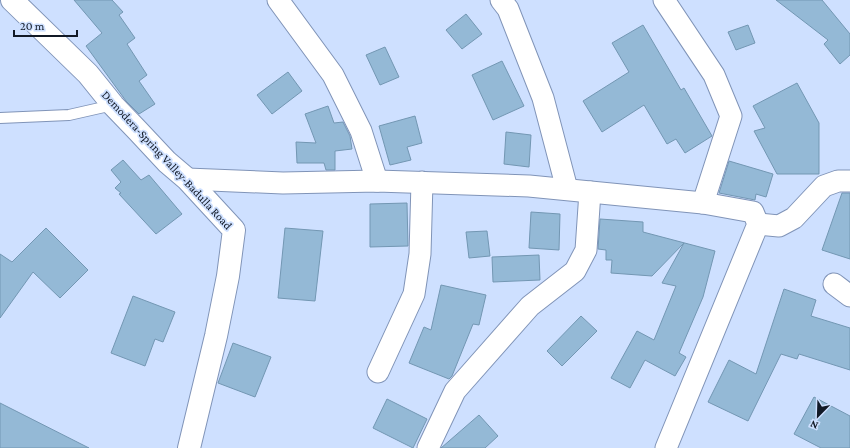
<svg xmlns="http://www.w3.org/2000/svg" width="850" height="448" font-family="'Crimson Pro',serif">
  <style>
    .building { fill: #94b9d6; stroke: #7397b3 }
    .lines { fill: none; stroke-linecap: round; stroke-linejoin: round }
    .service-casing { stroke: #8094b8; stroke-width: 12 }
    .minor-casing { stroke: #8094b8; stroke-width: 23 }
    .primary-casing { stroke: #8094b8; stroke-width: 24 }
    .service { stroke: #fff; stroke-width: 10 }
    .minor { stroke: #fff; stroke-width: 21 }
    .primary { stroke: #fff; stroke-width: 22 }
    .labels { text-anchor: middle; stroke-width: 3.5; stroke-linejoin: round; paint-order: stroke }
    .street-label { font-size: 12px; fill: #111926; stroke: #cee0ff }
  </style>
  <rect width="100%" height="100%" fill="#cee0ff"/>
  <!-- building -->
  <g class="building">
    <path d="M74 0H112L123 12 119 15 135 38 127 44 147 75 139 81 155 104 139 114 126 101 86 46 102 33Z"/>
    <path d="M776 0H822L850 34V55L840 64 824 44 828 40Z"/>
    <path d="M466 14 482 34 462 49 446 30Z"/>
    <path d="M643 25 681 90 684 88 712 136 685 153 676 139 667 144 644 105 602 132 583 101 629 72 612 43Z"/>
    <path d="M748 25 755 43 736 50 728 32Z"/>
    <path d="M385 47 399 77 380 85 366 55Z"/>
    <path d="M502 61 524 106 493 120 472 75Z"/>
    <path d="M288 72 302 91 272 114 257 95Z"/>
    <path d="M797 83 819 123V174H777L754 131 765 128 753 106Z"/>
    <path d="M328 106 334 123 343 122 350 136 352 149 335 151V170H326L324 163H297L296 142 316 143 305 114Z"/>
    <path d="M415 116 422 143 407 147 411 160 390 165 379 126Z"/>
    <path d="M506 132 531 135 529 167 504 164Z"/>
    <path d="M123 160 141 180 149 175 182 214 156 234 119 194 121 193 115 188 121 182 111 170Z"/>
    <path d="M729 161 773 174 766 197 756 194 755 200 719 193Z"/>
    <path d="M842 193H850V259L822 250Z"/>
    <path d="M407 203 408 246 370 247V204Z"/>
    <path d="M531 212 560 214 559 250 529 248Z"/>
    <path d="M600 219 643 222V232L715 251 703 297 679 353 686 357 675 376 645 360 630 388 611 378 637 331 654 340 676 286 662 283 684 243 652 276 611 273 612 260H606V250L598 249Z"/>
    <path d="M46 228 88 270 60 298 33 272 0 318V254L12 262Z"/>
    <path d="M285 228 323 231 315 301 278 298Z"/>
    <path d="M487 231 490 256 469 258 466 232Z"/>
    <path d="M539 255 540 280 493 282 492 257Z"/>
    <path d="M441 285 486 295 479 325 473 324 452 376 449 379 409 363 424 327 431 330Z"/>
    <path d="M784 289 816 300 811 316 850 328V370L799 354 797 359 781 354 748 421 708 402 729 360 756 374Z"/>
    <path d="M133 296 175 312 163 342 155 339 145 366 111 353Z"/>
    <path d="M581 316 597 331 562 366 547 351Z"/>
    <path d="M233 343 271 357 255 397 218 383Z"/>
    <path d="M814 397 850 416V448H821L794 434Z"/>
    <path d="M387 399 427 419 413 448 373 428Z"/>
    <path d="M0 403 89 448H0Z"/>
    <path d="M479 415 498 436 485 448H441Z"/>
  </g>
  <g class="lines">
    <!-- service casing -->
    <g class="service-casing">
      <path id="service" d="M0 118 69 115 113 105"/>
    </g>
    <!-- minor casing -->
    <g class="minor-casing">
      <g id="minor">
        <path d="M278 0 333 75 361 131 377 181"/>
        <path d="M501 0 508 9 543 98 567 189"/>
        <path d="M664 0 714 75 731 116 703 203"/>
        <path d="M187 179 283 183 377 181 529 186 703 203 753 212 758 224 666 448"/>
        <path d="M758 224 779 226 794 218 824 186 838 181H850"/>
        <path d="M834 284 850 296"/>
        <path d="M378 372 414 294 420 254 422 182"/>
        <path d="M428 448 455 391 530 306 575 271 586 250 590 192"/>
      </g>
    </g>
    <!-- primary casing -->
    <g class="primary-casing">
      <path id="primary" d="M12 0 88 74 113 105 138 131 167 162 187 179 234 230 228 276 216 336 189 448"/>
    </g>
    <!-- service -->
    <use href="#service" class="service"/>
    <!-- minor -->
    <use href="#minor" class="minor"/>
    <!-- primary -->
    <use href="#primary" class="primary"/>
  </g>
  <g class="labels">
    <!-- street labels -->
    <g class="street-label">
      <text transform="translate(167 160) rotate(47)" y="4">Demodera-Spring Valley-Badulla Road</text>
    </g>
  </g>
  <!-- north arrow -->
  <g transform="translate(818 416) rotate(203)" stroke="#cee0ff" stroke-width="3" paint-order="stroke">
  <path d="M0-3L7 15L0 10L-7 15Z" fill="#111926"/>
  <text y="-6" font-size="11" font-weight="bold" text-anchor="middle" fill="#111926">N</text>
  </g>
  <!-- scale -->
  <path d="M14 30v6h63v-6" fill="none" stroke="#111926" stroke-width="2"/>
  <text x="20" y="30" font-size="12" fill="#111926" stroke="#cee0ff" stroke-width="3" paint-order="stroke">20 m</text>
</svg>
